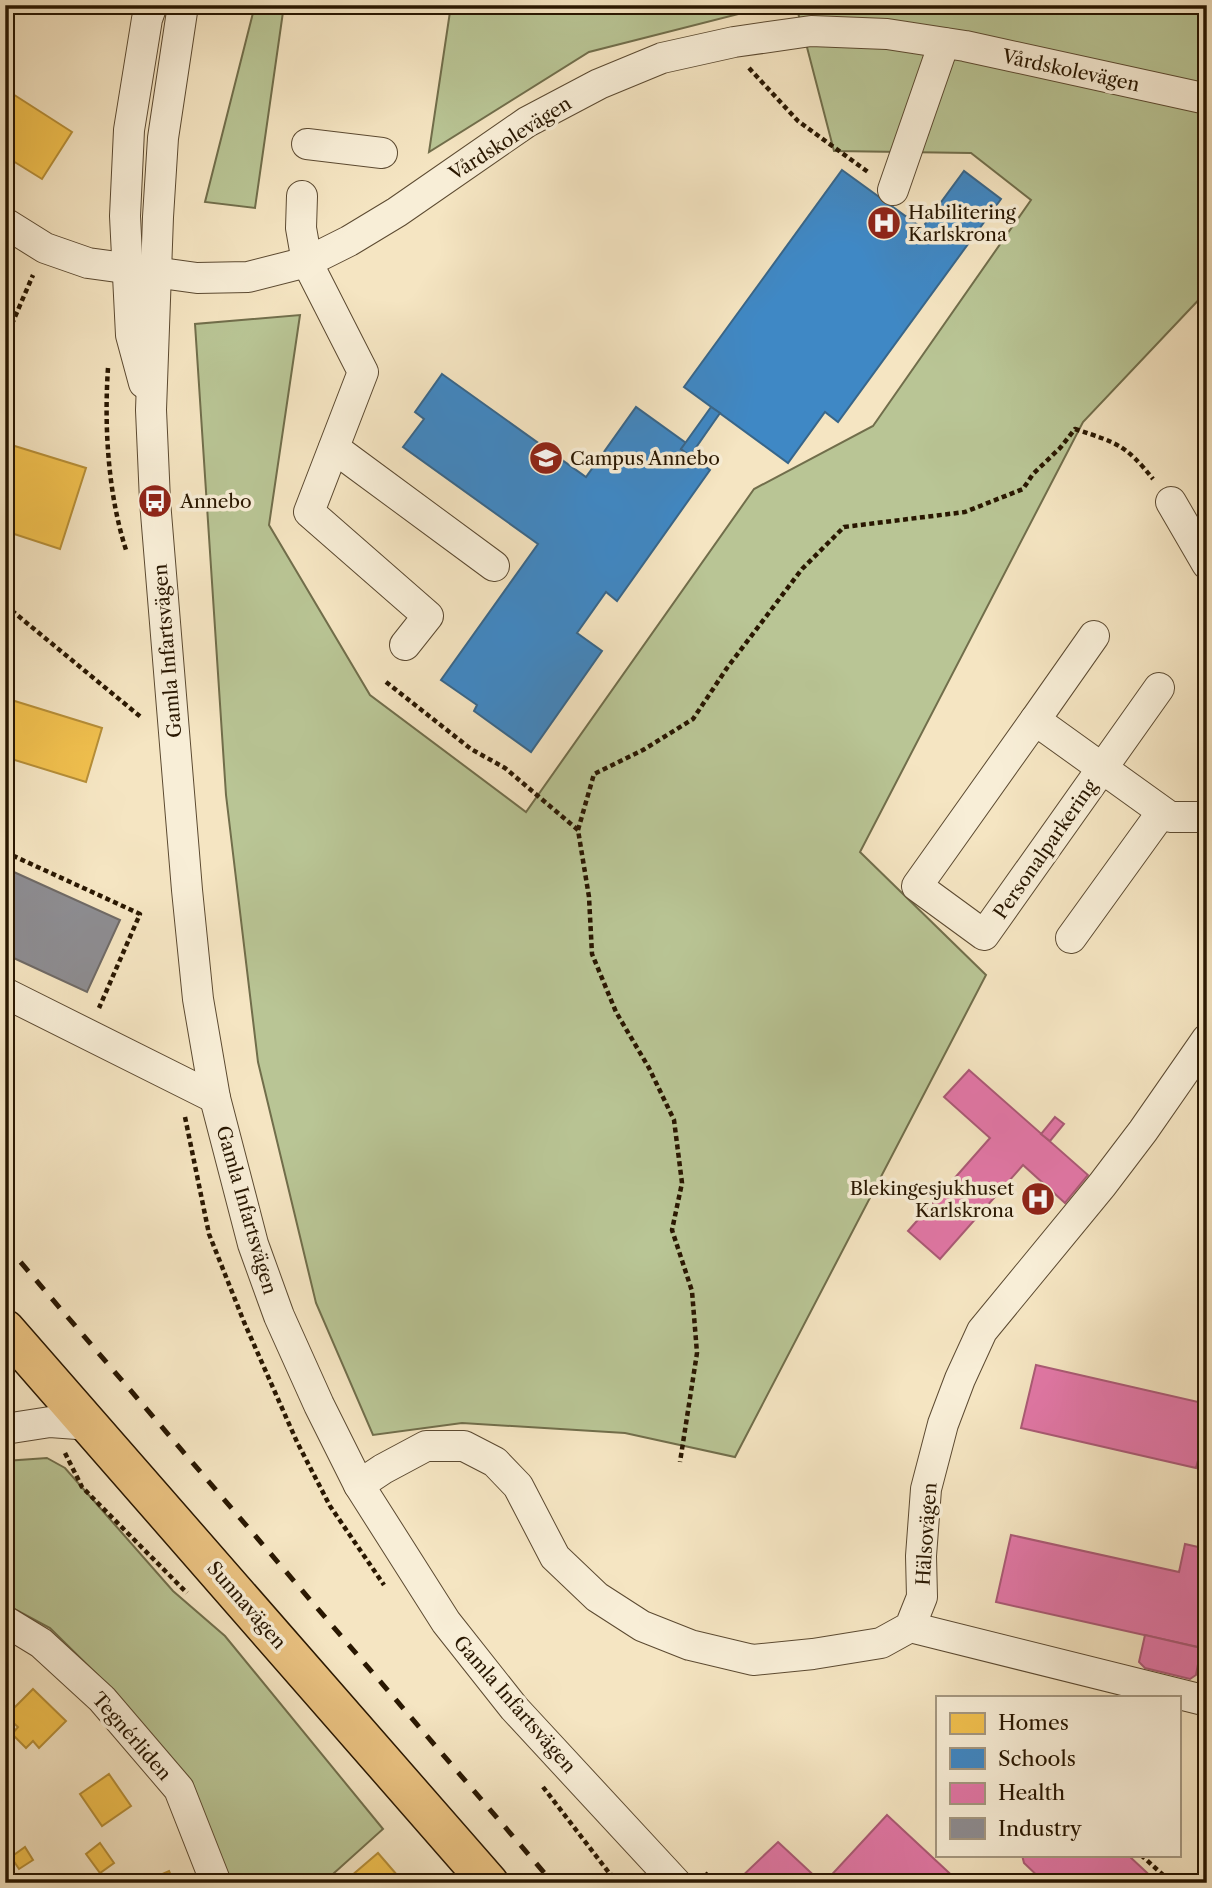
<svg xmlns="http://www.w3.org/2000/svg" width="1212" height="1888" font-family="'Libre Caslon Text',serif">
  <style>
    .green { fill: #b9c595; stroke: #716e4b; stroke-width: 2 }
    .homes { fill: #f2c14e; stroke: #b68e37; stroke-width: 2 }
    .schools { fill: #3f88c5; stroke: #38668a; stroke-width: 2 }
    .health { fill: #e377a8; stroke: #ab5a76; stroke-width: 2 }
    .industry { fill: #8d8d92; stroke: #6f6a66; stroke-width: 2 }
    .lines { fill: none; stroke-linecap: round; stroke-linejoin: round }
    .minor-casing { stroke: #5c4a31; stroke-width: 32 }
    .major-casing { stroke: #291701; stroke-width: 41 }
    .path { stroke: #291701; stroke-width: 4.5; stroke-dasharray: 5 3.5; stroke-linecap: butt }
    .minor { stroke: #f8eed7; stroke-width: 30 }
    .major { stroke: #eac281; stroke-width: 38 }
    .rail { stroke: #291701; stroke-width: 5; stroke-dasharray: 12 12; stroke-linecap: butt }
    .labels { text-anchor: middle; stroke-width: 7; stroke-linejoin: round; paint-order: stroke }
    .street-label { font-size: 19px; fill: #291701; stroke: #f8eed7 }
    .poi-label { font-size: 19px; fill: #291701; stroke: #f8eed7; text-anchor: start }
  </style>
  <rect width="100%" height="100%" fill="#f5e5c2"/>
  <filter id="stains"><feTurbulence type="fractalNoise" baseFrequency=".00286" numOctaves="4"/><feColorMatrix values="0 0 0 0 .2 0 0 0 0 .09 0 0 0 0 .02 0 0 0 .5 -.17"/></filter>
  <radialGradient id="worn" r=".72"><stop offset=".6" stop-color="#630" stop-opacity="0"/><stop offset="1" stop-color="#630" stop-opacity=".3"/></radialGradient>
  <!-- green -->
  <g class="green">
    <path d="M255 5H284L255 208 205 202Z"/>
    <path d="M451 5H774L589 52 429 152Z"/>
    <path d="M796 5H1207V291L1083 422 860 852 986 975 735 1457 625 1433 462 1423 373 1435 316 1303 258 1062 226 795 195 324 300 315 269 525 370 695 526 812 754 489 873 426 1031 200 971 153 834 151Z"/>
    <path d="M47 1458 65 1468 173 1591 225 1636 383 1829 323 1883H229L114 1691 50 1628 5 1604V1461Z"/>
  </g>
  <!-- homes -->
  <g class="homes">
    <path d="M5 89 72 132 42 179 5 156Z"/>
    <path d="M5 443 86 468 60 549 5 531Z"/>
    <path d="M5 698 102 728 86 782 5 757Z"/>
    <path d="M33 1689 66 1721 39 1748 33 1741 26 1748 12 1734 18 1727 6 1716Z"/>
    <path d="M109 1774 131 1806 102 1826 80 1794Z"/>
    <path d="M100 1843 114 1863 100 1873 86 1854Z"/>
    <path d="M25 1847 33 1860 19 1869 11 1857Z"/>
    <path d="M378 1853 404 1883H354L350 1877Z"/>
    <path d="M169 1871 174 1883H142Z"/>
  </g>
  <!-- schools -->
  <g class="schools">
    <path d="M842 170 922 228 964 171 1001 199 838 422 825 412 788 463 684 387Z"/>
    <path d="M442 374 586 477 636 407 686 443 681 449 710 470 617 601 606 592 577 633 602 651 531 752 474 711 477 705 441 680 538 544 403 447 424 419 415 412Z"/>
    <path d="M711 407 720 413 690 456 681 449Z"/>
  </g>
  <!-- health -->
  <g class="health">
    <path d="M969 1070 1088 1175 1065 1203 1023 1165 940 1259 908 1231 990 1138 944 1097Z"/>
    <path d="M1055 1117 1064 1124 1050 1141 1041 1134Z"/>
    <path d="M1036 1365 1207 1404V1425L1196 1468 1021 1428Z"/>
    <path d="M1207 1425V1461L1199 1459Z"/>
    <path d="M1011 1535 1179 1572 1185 1544 1207 1549V1649L996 1602Z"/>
    <path d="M1145 1635 1201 1648 1196 1675 1190 1679 1145 1668 1139 1662Z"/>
    <path d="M887 1815 960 1883H824Z"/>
    <path d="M778 1842 822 1883H735Z"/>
    <path d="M1022 1855H1128L1158 1883H1045L1024 1863Z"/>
  </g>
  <!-- industry -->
  <path class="industry" d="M5 868 120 920 87 992 5 954Z"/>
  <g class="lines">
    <!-- minor casing -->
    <g class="minor-casing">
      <g id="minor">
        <path d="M183 5 163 138 158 217 151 410 155 501 187 890 198 999 215 1098 253 1244 279 1316 319 1405 359 1485 446 1622 514 1708 676 1883"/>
        <path d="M307 144 382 153"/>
        <path d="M893 190 944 43"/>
        <path d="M302 196 301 228 307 262 363 372 309 512 428 616 405 645"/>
        <path d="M5 223 45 248 88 263 197 278 248 277 307 262 349 241 397 212 527 122 599 84 662 58 734 42 811 31 887 34 965 46 1207 99"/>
        <path d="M144 383 131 335 125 216 129 130 147 19 152 5"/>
        <path d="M334 448 494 566"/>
        <path d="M1171 502 1207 564"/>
        <path d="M1159 688 984 935 917 886 1035 720 1170 817H1207"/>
        <path d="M1035 720 1094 636"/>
        <path d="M1071 938 1162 812"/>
        <path d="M5 993 215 1098"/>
        <path d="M5 1429 50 1422 91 1425"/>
        <path d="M359 1485 383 1469 426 1446H464L495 1462 518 1486 555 1557 597 1597 642 1626 690 1645 753 1660 813 1654 881 1643 910 1627 922 1597 921 1556 926 1489 943 1424 960 1379 982 1331 1102 1185 1143 1131 1207 1039"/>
        <path d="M5 1621 41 1643 102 1699 179 1789 216 1883"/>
        <path d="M910 1627 1207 1701"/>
      </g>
    </g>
    <!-- major casing -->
    <g class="major-casing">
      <path id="major" d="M5 1329 489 1883"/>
    </g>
    <!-- path -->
    <g class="path">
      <path d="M749 68 798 121 868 172"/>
      <path d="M5 340 33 275"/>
      <path d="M108 368C104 427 108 496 127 553"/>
      <path d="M5 605 142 718"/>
      <path d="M386 682 471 749 505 768 578 830 589 897 592 954 616 1012 649 1068 674 1120 682 1183 672 1230 692 1291 697 1353 680 1462"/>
      <path d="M578 830 594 774 643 750 693 719 727 668 802 569 844 527 965 512 1023 489 1033 474 1060 448 1075 429C1117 443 1125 444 1153 479"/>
      <path d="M5 852 140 914 99 1008"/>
      <path d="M185 1117 209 1234 244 1322 297 1442 330 1506 384 1585"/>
      <path d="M65 1453 82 1487 187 1593"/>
      <path d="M543 1787 610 1874 622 1883"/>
      <path d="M1141 1855 1172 1883"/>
      <path d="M705 1873 715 1883"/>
    </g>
    <!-- minor -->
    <use href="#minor" class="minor"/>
    <!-- major -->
    <use href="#major" class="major"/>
    <!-- rail -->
    <path class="rail" d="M5 1244 553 1883"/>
  </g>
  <!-- icons -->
  <defs>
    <g id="hospital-disc" transform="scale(1.75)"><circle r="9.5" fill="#8f2418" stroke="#f8eed7"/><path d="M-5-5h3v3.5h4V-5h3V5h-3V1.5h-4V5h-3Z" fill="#fff"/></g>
    <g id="university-disc" transform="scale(1.75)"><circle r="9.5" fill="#8f2418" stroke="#f8eed7"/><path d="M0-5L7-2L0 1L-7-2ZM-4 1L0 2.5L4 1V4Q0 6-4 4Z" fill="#fff"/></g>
    <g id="bus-disc" transform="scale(1.75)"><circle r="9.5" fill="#8f2418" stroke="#f8eed7"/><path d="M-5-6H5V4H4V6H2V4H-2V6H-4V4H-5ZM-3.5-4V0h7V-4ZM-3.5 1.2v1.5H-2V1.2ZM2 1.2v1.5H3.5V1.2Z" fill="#fff"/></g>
  </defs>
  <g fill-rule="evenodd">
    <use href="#hospital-disc" x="884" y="223"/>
    <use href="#university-disc" x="546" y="458"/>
    <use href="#bus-disc" x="155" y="501"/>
    <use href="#hospital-disc" x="1038" y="1199"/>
  </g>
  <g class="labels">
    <!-- street labels -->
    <g class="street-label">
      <text transform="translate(1071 70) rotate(12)" y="7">Vårdskolevägen</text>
      <text transform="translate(510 138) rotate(-32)" y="7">Vårdskolevägen</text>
      <text transform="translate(167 651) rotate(-95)" y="7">Gamla Infartsvägen</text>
      <text transform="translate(1045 849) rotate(-55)" y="7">Personalparkering</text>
      <text transform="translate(247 1210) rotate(74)" y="7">Gamla Infartsvägen</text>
      <text transform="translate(926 1534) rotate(-86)" y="7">Hälsovägen</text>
      <text transform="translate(247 1605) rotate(49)" y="7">Sunnavägen</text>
      <text transform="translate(515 1704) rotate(49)" y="7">Gamla Infartsvägen</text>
      <text transform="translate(132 1736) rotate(49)" y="7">Tegnérliden</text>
    </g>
    <!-- poi labels -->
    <g class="poi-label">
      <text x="908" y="219">Habilitering<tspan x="908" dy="22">Karlskrona</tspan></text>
      <text x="570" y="465">Campus Annebo</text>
      <text x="180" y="508">Annebo</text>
      <text x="1014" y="1195" text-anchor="end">Blekingesjukhuset<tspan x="1014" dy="22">Karlskrona</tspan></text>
    </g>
  </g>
  <!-- margin -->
  <rect width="1212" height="1888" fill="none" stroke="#f5e5c2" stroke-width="28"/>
  <rect x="7" y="7" width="1198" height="1874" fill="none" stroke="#291701" stroke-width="3.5"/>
  <rect x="14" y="14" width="1184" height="1860" fill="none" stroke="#291701" stroke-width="2"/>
  <!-- legend -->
  <rect x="936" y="1696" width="245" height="161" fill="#f8eed7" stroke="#a59881" stroke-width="2"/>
  <rect x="950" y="1713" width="35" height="21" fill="#f2c14e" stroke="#a59881" stroke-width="2"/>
  <text x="998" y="1730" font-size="21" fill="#291701">Homes</text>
  <rect x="950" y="1748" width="35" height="21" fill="#3f88c5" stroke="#a59881" stroke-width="2"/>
  <text x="998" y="1766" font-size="21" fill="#291701">Schools</text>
  <rect x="950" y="1783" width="35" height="21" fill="#e377a8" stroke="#a59881" stroke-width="2"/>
  <text x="998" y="1800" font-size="21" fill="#291701">Health</text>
  <rect x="950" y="1818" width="35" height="21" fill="#8d8d92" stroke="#a59881" stroke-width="2"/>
  <text x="998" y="1836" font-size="21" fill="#291701">Industry</text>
  <rect width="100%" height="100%" filter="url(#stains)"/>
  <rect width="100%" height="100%" fill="url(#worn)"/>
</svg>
